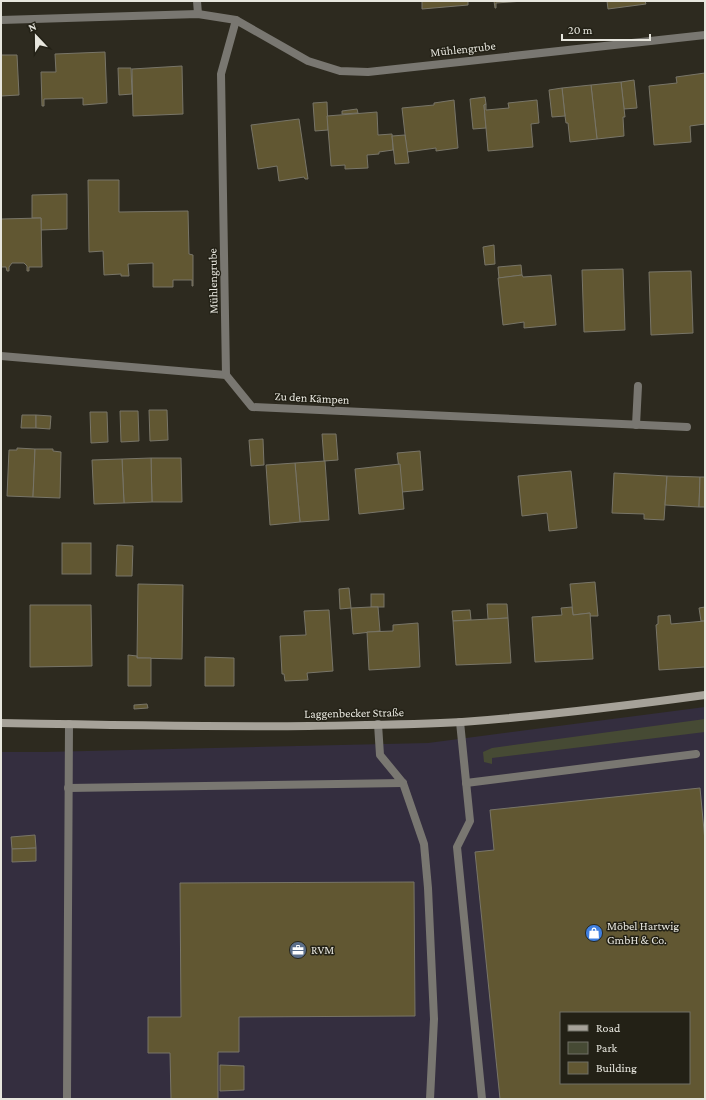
<svg xmlns="http://www.w3.org/2000/svg" width="706" height="1100" font-family="'Crimson Pro',serif">
  <style>
    .industrial { fill: #342e3f; fill-rule: evenodd }
    .green { fill: #464a34 }
    .building { fill: #615732; stroke: #787568; fill-rule: evenodd }
    .lines { fill: none; stroke-linecap: round; stroke-linejoin: round }
    .lane { stroke: #797771; stroke-width: 8 }
    .street { stroke: #797771; stroke-width: 8 }
    .secondary { stroke: #a6a299; stroke-width: 8 }
    .labels { text-anchor: middle; stroke-width: 3; stroke-linejoin: round; paint-order: stroke }
    .street-label { font-size: 12px; fill: #e7e6de; stroke: #232116 }
    .poi-label { font-size: 12px; fill: #e7e6de; stroke: #232116; text-anchor: start }
  </style>
  <rect width="100%" height="100%" fill="#2d2a1f"/>
  <!-- industrial -->
  <path class="industrial" d="M705 707V1099H1V752H44L428 743ZM561 1013H689V1083H561Z"/>
  <!-- green -->
  <path class="green" d="M705 719V732L492 758V764L484 762 483 752 492 748Z"/>
  <!-- building -->
  <g class="building">
    <path d="M422 1H468V5L422 9Z"/>
    <path d="M494 1H524L496 3V8H495Z"/>
    <path d="M607 1H645L646 4 608 9Z"/>
    <path d="M105 52 107 103 83 105V98L44 99V106H42L41 72H56L55 54Z"/>
    <path d="M1 55H17L19 95 1 96Z"/>
    <path d="M182 66 183 114 133 116 132 69Z"/>
    <path d="M118 68H131L132 94 119 95Z"/>
    <path d="M705 73V124L690 126 691 142 654 145 649 86 677 83 676 77Z"/>
    <path d="M634 80 637 108 624 109 621 82Z"/>
    <path d="M621 82 625 117H623L624 136 597 139 591 85Z"/>
    <path d="M591 85 597 139 570 142 568 123H566L565 116 562 88Z"/>
    <path d="M562 88 565 116 552 117 549 90Z"/>
    <path d="M485 97 486 104 484 105 486 128 473 129 470 99Z"/>
    <path d="M454 100 458 148 436 151V148L407 152 402 108 434 105V103Z"/>
    <path d="M537 100 539 123 531 124 533 147 488 151 484 105 486 104V110L509 108 508 103Z"/>
    <path d="M327 102 328 130 315 131 313 103Z"/>
    <path d="M357 109 358 113 342 114V111Z"/>
    <path d="M377 112 378 135 392 134 393 150 379 152V154L367 155 368 168 345 169V165L331 166 327 116Z"/>
    <path d="M299 119 308 179H305L304 177 279 181 277 166 258 169 251 125Z"/>
    <path d="M405 135 409 163 395 164 392 136Z"/>
    <path d="M88 180H119V212L188 211 189 254 193 255V286H192V280H173V287H153V263L128 264 129 276H121V274L104 275 103 251 89 252Z"/>
    <path d="M67 194V229L41 230V218H32V195Z"/>
    <path d="M41 218 42 267H29V271H27V266L24 263H12L9 267V271H7L6 267H1V219Z"/>
    <path d="M494 245 495 264 485 265 483 247Z"/>
    <path d="M521 265 522 275 499 278 498 267Z"/>
    <path d="M623 269 625 330 584 332 582 270Z"/>
    <path d="M691 271 693 333 651 335 649 272Z"/>
    <path d="M522 275 523 277 551 275 556 325 524 328V322L503 325 498 278Z"/>
    <path d="M149 410H167L168 440 150 441Z"/>
    <path d="M120 411H138L139 441 121 442Z"/>
    <path d="M90 412H107L108 442 91 443Z"/>
    <path d="M22 415H36V428H21Z"/>
    <path d="M36 415 51 416 50 429 36 428Z"/>
    <path d="M322 434H336L338 460 324 461Z"/>
    <path d="M263 439 264 465 251 466 249 440Z"/>
    <path d="M17 448 35 449 33 497 7 496 9 450H17Z"/>
    <path d="M35 449H53V451L61 452 60 498 33 497Z"/>
    <path d="M420 451 423 490 402 492 397 453Z"/>
    <path d="M151 458H181L182 502H152Z"/>
    <path d="M151 458 152 502 124 503 122 459Z"/>
    <path d="M122 459 124 503 94 504 92 460Z"/>
    <path d="M325 461 329 520 300 522 295 463Z"/>
    <path d="M295 463 300 522 270 525 266 465Z"/>
    <path d="M400 464 404 509 359 514 355 469Z"/>
    <path d="M571 471 577 528 549 531 547 513 522 516 518 476Z"/>
    <path d="M614 473 667 476 664 520 644 519V514L612 513Z"/>
    <path d="M667 476 700 477 699 507 665 505Z"/>
    <path d="M700 477H705V507H699Z"/>
    <rect x="62" y="543" width="29" height="31"/>
    <path d="M117 545 133 546 132 576H116Z"/>
    <path d="M595 582 598 616H590V613L573 615 570 584Z"/>
    <path d="M138 584 183 585 182 659 137 658Z"/>
    <path d="M349 588 351 608 340 609 339 589Z"/>
    <rect x="371" y="594" width="13" height="13"/>
    <path d="M487 604H507L508 618 488 619Z"/>
    <path d="M30 605H91L92 666 30 667Z"/>
    <path d="M371 607H378L380 631 353 634 351 608Z"/>
    <path d="M572 607 573 615 590 613 593 659 535 662 532 617 562 615 561 608Z"/>
    <path d="M705 607V621H701L699 608Z"/>
    <path d="M329 610 333 671 307 673 308 680 285 681 284 674H282L280 636 306 635 304 611Z"/>
    <path d="M470 610 471 620 453 621 452 611Z"/>
    <path d="M670 615 671 624 705 621V667L659 670 656 625 658 624V616Z"/>
    <path d="M508 618 511 663 456 665 453 621Z"/>
    <path d="M418 623 420 667 369 670 367 632 393 631V625Z"/>
    <path d="M128 655 137 656V658H151V686H128Z"/>
    <path d="M205 657 234 658V686H205Z"/>
    <path d="M147 704 148 708 134 709V705Z"/>
    <path d="M700 788 705 841V1099H500L475 852 494 850 490 810ZM561 1013H689V1083H561Z"/>
    <path d="M35 835 36 848 12 849 11 837Z"/>
    <path d="M36 848V861L12 862V849Z"/>
    <path d="M414 882 415 1016 239 1017V1052H218V1099H171L170 1053H148V1017H181L180 883Z"/>
    <path d="M220 1065 244 1066V1090L220 1091Z"/>
  </g>
  <g class="lines">
    <!-- lane -->
    <g class="lane">
      <path d="M197 1 198 14"/>
      <path d="M460 722 470 821 457 847 482 1099"/>
      <path d="M378 724 380 755 403 783 424 844 428 888 434 1019 430 1099"/>
      <path d="M466 783 696 754"/>
      <path d="M68 788 403 783"/>
      <path d="M67 1099 69 724"/>
    </g>
    <!-- street -->
    <g class="street">
      <path d="M1 20 198 14 236 20 308 61 340 71 368 72 705 35"/>
      <path d="M1 356 226 375 252 407 687 427"/>
      <path d="M226 375 221 74 236 20"/>
      <path d="M636 425 638 386"/>
    </g>
    <!-- secondary -->
    <path class="secondary" d="M1 723C104 725 207 727 309 726 360 725 411 725 462 722 543 716 624 706 705 695"/>
  </g>
  <!-- icons -->
  <defs>
    <g id="shop-disc" transform="scale(0.9)"><circle r="9.5" fill="#3f7fe0" stroke="#232116"/><path d="M-5-2.5h2.3a2.7 3.5 0 0 1 5.4 0H5L5.5 6h-11ZM-1.5-2.5h3a1.5 2.3 0 0 0-3 0Z" fill="#fff"/></g>
    <g id="office-disc" transform="scale(0.9)"><circle r="9.5" fill="#5c6f8a" stroke="#232116"/><path d="M-6-3h4V-5.5h4V-3h4V5H-6ZM-1-4.5V-3h2v-1.5ZM-6 0V1H6V0Z" fill="#fff"/></g>
  </defs>
  <g fill-rule="evenodd">
    <use href="#shop-disc" x="594" y="933"/>
    <use href="#office-disc" x="298" y="950"/>
  </g>
  <g class="labels">
    <!-- street labels -->
    <g class="street-label">
      <text transform="translate(463 49) rotate(-6)" y="4">Mühlengrube</text>
      <text transform="translate(213 281) rotate(-91)" y="4">Mühlengrube</text>
      <text transform="translate(312 398) rotate(3)" y="4">Zu den Kämpen</text>
      <text transform="translate(354 713) rotate(-1)" y="4">Laggenbecker Straße</text>
    </g>
    <!-- poi labels -->
    <g class="poi-label">
      <text x="607" y="930">Möbel Hartwig<tspan x="607" dy="14">GmbH &amp; Co.</tspan></text>
      <text x="311" y="954">RVM</text>
    </g>
  </g>
  <!-- border -->
  <rect width="706" height="1100" fill="none" stroke="#e7e6de" stroke-width="4"/>
  <!-- legend -->
  <rect x="560" y="1012" width="130" height="72" fill="#232116" stroke="#717066"/>
  <rect x="568" y="1025" width="20" height="6" fill="#a6a299" stroke="#717066"/>
  <text x="596" y="1032" font-size="12" fill="#e7e6de">Road</text>
  <rect x="568" y="1042" width="20" height="12" fill="#464a34" stroke="#717066"/>
  <text x="596" y="1052" font-size="12" fill="#e7e6de">Park</text>
  <rect x="568" y="1062" width="20" height="12" fill="#615732" stroke="#717066"/>
  <text x="596" y="1072" font-size="12" fill="#e7e6de">Building</text>
  <!-- north arrow -->
  <g transform="translate(36 36) rotate(338)" stroke="#232116" stroke-width="3" paint-order="stroke">
  <path d="M0-3L7 15L0 10L-7 15Z" fill="#e7e6de"/>
  <text y="-6" font-size="11" font-weight="bold" text-anchor="middle" fill="#e7e6de">N</text>
  </g>
  <!-- scale -->
  <path d="M562 34v6h88v-6" fill="none" stroke="#e7e6de" stroke-width="2"/>
  <text x="568" y="34" font-size="12" fill="#e7e6de" stroke="#232116" stroke-width="3" paint-order="stroke">20 m</text>
</svg>
